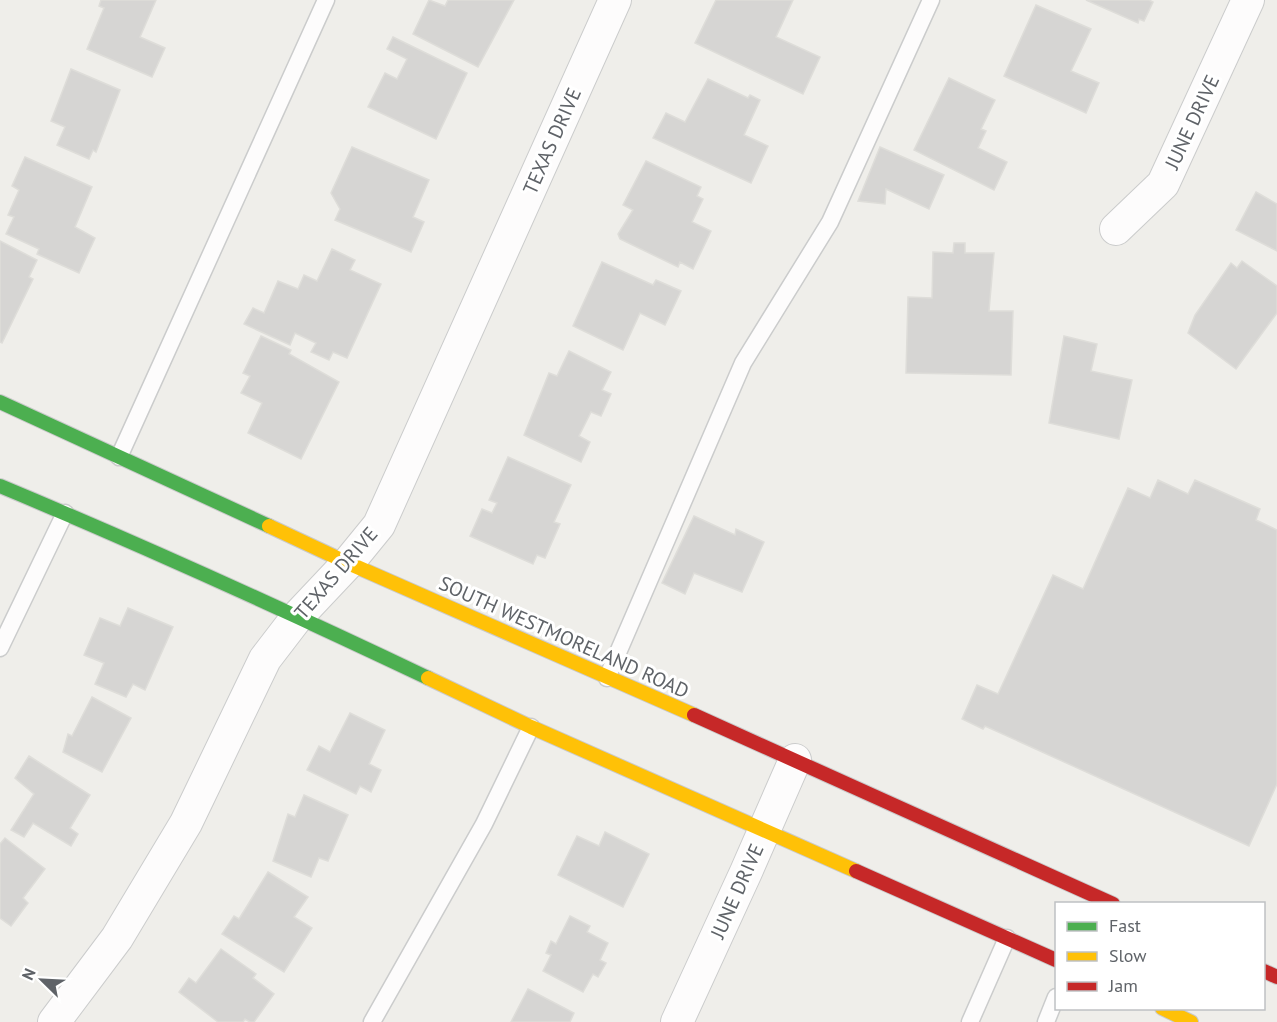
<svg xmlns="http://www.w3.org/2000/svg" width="1277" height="1022" font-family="'PT Sans',sans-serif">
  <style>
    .building { fill: #d6d5d3; stroke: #deddd9; stroke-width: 1.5 }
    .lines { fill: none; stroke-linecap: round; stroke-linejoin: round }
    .lane-casing { stroke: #cbcccc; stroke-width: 19 }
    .street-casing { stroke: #cbcccc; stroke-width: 34 }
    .fast-casing { stroke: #cacacb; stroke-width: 16 }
    .slow-casing { stroke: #cacacb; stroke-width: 16 }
    .jam-casing { stroke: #cacacb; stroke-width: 16 }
    .lane { stroke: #fdfcfc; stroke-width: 16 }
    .street { stroke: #fdfcfc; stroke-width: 32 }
    .fast { stroke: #4caf50; stroke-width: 14 }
    .slow { stroke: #ffc107; stroke-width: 14 }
    .jam { stroke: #c62828; stroke-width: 14 }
    .labels { text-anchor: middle; stroke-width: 6; stroke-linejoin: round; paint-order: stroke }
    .street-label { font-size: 20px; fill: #5f6368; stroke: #fff }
  </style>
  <rect width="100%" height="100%" fill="#efeeea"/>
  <!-- building -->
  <g class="building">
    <path d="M101 0H156L140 37 165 48 152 77 87 49 104 8 99 6Z"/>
    <path d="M429 0 445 6 448 0H514L478 67 413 34Z"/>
    <path d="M716 0H793L776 37 820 57 803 94 695 43Z"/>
    <path d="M1086 0H1149L1153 2 1144 21 1139 19 1138 23Z"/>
    <path d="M1036 5 1091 29 1071 71 1099 83 1086 113 1004 76Z"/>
    <path d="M393 37 467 73 436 139 368 107 385 73 397 79 407 59 387 49Z"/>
    <path d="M71 69 120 90 96 152 93 150 89 159 57 145 65 127 51 121Z"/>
    <path d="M949 78 995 100 981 129 986 131 978 148 1007 162 994 190 914 150Z"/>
    <path d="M708 79 748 98 750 95 760 100 744 135 768 146 751 183 653 138 666 113 685 122Z"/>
    <path d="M352 147 429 180 413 217 424 222 411 252 335 220 340 209 331 193Z"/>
    <path d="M880 147 944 175 929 209 886 189 885 204 858 201Z"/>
    <path d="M25 157 92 187 75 227 95 238 79 273 37 254 39 249 6 234 14 217 8 215 19 190 12 186Z"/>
    <path d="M646 161 701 187 697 196 703 199 692 222 711 231 693 269 680 262 678 267 620 239 618 234 633 210 623 205Z"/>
    <path d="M1256 192 1277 204V251L1236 230Z"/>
    <path d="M0 241 37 260 29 277 33 279 2 343 0 342Z"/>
    <path d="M954 243H965V253H994L989 311H1013L1011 375 906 373 908 297 932 298 933 252 953 253Z"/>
    <path d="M332 249 355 260 350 270 381 284 347 358 333 352 329 360 311 352 316 343 295 333 290 345 244 324 253 308 264 313 278 281 298 289 304 275 317 281Z"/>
    <path d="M1242 261 1277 286V313L1236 369 1188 333 1195 315 1231 263 1237 268Z"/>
    <path d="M602 262 653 285 656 280 681 291 665 325 640 313 623 350 573 326Z"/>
    <path d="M261 336 291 350 289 354 339 382 301 459 248 433 262 403 241 393 250 376 243 373Z"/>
    <path d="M1064 336 1097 344 1091 371 1132 380 1119 439 1049 423Z"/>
    <path d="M569 351 611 372 602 390 611 394 601 416 591 412 579 436 590 442 581 462 524 435 549 373 557 376Z"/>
    <path d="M508 457 571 485 554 522 560 524 545 558 537 555 533 564 470 536 482 509 492 513 497 503 489 500Z"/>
    <path d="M1158 480 1188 494 1195 480 1260 509 1256 520 1277 530V784L1249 846 985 726 983 729 962 719 977 685 998 694 1053 575 1083 589 1128 488 1150 498Z"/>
    <path d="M694 516 735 535 736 529 764 542 742 592 694 573 685 594 662 583Z"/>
    <path d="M128 608 173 627 145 690 133 684 126 697 95 684 104 663 84 655 100 618 120 626Z"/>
    <path d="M92 697 131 718 102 772 63 752 68 734 72 736Z"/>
    <path d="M350 713 385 730 369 764 381 770 371 792 360 786 356 794 307 770 319 746 330 752Z"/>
    <path d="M29 756 90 795 70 828 78 834 71 846 33 823 24 837 11 830 34 794 15 778Z"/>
    <path d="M304 795 348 815 328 861 319 858 311 877 273 861 288 814 295 817Z"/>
    <path d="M605 832 649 854 623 907 558 875 577 836 599 846Z"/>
    <path d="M5 838 45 869 23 898 28 903 11 926 0 918V844Z"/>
    <path d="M268 872 308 897 294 917 312 928 284 972 222 934 234 916 239 919Z"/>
    <path d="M570 916 590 926 587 932 608 943 600 960 606 963 598 977 593 974 583 992 543 971 551 955 546 953 551 941 556 944Z"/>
    <path d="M221 949 256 974 253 978 274 994 254 1022H250L245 1019 243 1022H218L179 992 189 978 196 983Z"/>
    <path d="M528 989 574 1013 570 1022H511Z"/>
  </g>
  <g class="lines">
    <!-- lane casing -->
    <g class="lane-casing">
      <g id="lane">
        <path d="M119 457 326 0"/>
        <path d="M0 648 65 513"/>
        <path d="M607 678 743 363 830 222 931 0"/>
        <path d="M372 1022 484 824 531 727"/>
        <path d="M970 1022 1007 938"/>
        <path d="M1046 1022 1056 997"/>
      </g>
    </g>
    <!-- street casing -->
    <g class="street-casing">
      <g id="street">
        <path d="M1116 229 1163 184 1248 0"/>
        <path d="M54 1022 117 938 186 823 265 659 298 616 348 563 379 525 615 0"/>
        <path d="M677 1022 746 872 795 760"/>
      </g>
    </g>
    <!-- fast casing -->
    <g class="fast-casing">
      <g id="fast">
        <path d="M0 402 269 526"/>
        <path d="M0 486C144 546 287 611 428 678"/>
      </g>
    </g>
    <!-- slow casing -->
    <g class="slow-casing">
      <g id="slow">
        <path d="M269 526 348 563 694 715"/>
        <path d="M428 678 531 727 856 871"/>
        <path d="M1162 1008 1191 1022"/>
      </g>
    </g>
    <!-- jam casing -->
    <g class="jam-casing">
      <g id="jam">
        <path d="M694 715 1113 904"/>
        <path d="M856 871 1056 960"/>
        <path d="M1264 971 1277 977"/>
      </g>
    </g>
    <!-- lane -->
    <use href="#lane" class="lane"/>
    <!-- street -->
    <use href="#street" class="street"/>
    <!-- fast -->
    <use href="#fast" class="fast"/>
    <!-- slow -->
    <use href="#slow" class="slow"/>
    <!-- jam -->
    <use href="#jam" class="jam"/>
  </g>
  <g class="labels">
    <!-- street labels -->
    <g class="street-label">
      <text transform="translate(1192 122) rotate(-65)" y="7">JUNE DRIVE</text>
      <text transform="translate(552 141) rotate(-66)" y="7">TEXAS DRIVE</text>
      <text transform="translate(336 573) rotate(-49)" y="7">TEXAS DRIVE</text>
      <text transform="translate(564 637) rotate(24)" y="7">SOUTH WESTMORELAND ROAD</text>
      <text transform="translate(737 891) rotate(-66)" y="7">JUNE DRIVE</text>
    </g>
  </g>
  <!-- legend -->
  <rect x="1055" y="902" width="210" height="108" fill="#ffffff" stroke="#bfc1c3" stroke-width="1.5"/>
  <rect x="1067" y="922" width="30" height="9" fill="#4caf50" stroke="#bfc1c3" stroke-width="1.5"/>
  <text x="1109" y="932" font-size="18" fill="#5f6368">Fast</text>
  <rect x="1067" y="952" width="30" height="9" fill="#ffc107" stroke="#bfc1c3" stroke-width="1.5"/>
  <text x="1109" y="962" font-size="18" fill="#5f6368">Slow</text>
  <rect x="1067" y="982" width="30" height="9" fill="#c62828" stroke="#bfc1c3" stroke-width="1.5"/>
  <text x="1109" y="992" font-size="18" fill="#5f6368">Jam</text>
  <!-- north arrow -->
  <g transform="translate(42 980) rotate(294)" stroke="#ffffff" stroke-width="4.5" paint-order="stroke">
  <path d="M0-4.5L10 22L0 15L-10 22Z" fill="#5f6368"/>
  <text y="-9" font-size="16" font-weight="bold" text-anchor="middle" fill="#5f6368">N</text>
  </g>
</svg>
